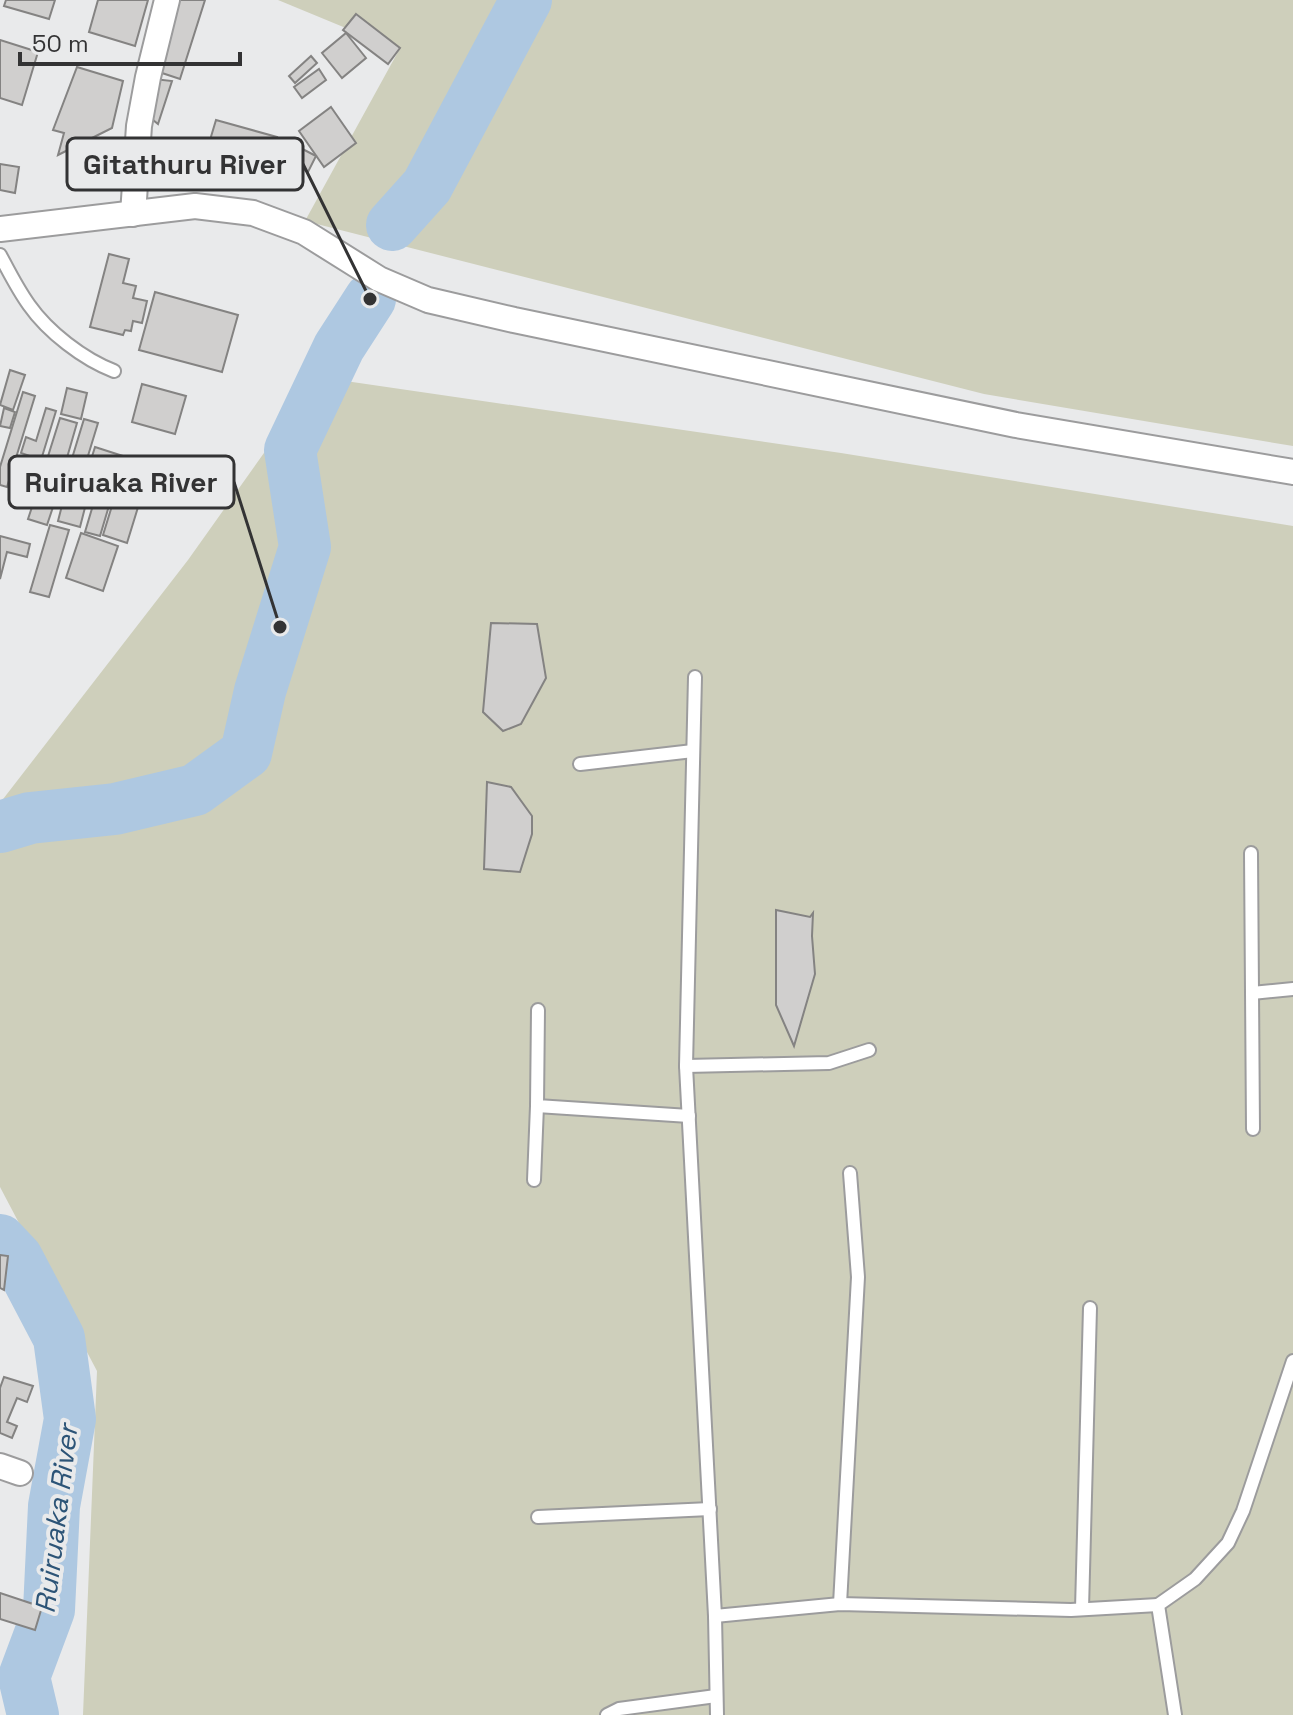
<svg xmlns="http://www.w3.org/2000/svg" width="1293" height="1715" font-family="'Space Grotesk',sans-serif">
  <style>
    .green { fill: #cecfbb }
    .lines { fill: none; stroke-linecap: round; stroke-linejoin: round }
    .river { stroke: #aec8e1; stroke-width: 52 }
    .building { fill: #d0cfce; stroke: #848382; stroke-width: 2 }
    .lane-casing { stroke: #9c9c9d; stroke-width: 16 }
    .street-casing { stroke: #9c9c9d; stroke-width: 28 }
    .lane { stroke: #fff; stroke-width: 12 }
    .street { stroke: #fff; stroke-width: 24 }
    .labels { text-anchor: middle; stroke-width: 8; stroke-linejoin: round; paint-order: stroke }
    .water-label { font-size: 28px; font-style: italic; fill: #2c5477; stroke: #e9eaeb }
    .leader { fill: none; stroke: #333334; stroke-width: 3 }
    .callout-dot { fill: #333334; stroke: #e9eaeb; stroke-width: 3 }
    .callout { fill: #e9eaeb; stroke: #333334; stroke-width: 3 }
    .callout-label { font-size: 28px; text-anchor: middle; font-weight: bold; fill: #333334 }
  </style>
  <rect width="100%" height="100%" fill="#e9eaeb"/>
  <!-- green -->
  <g class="green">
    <path d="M278 0H1293V446L984 394 305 221 399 50Z"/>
    <path d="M318 377 841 453 1293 526V1715H83L97 1371 0 1187V803L188 560Z"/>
  </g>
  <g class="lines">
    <!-- river -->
    <g class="river">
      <path d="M392 225 427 186 526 0"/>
      <path d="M0 827 30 818 115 809 195 790 246 753 260 691 305 547 290 450 339 347 370 299"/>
      <path d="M0 1240 17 1258 59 1338 70 1419 54 1506 49 1610 24 1677 33 1715"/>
    </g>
  </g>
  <!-- building -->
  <g class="building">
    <path d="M6 0H55L49 19 4 6Z"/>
    <path d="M98 0H148L135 46 89 32Z"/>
    <path d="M178 0H205L180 79 156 71Z"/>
    <path d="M356 14 400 48 388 64 343 30Z"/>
    <path d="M346 33 366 58 342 78 322 53Z"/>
    <path d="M0 40 38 52 22 105 0 98Z"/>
    <path d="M311 56 317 63 295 83 289 76Z"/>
    <path d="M77 67 123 81 112 128 58 155 64 133 53 130Z"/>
    <path d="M319 69 326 80 302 98 294 87Z"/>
    <path d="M154 79 172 81 158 124 147 115Z"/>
    <path d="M331 107 356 143 324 167 299 131Z"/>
    <path d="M216 120 277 137 272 153 283 156 276 180 204 160Z"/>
    <path d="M291 143 316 156 308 172 283 159Z"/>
    <path d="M0 164 19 167 15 193 0 190Z"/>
    <path d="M109 254 129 259 123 283 136 286 133 298 147 301 142 323 133 321 131 331 125 330 123 335 90 327Z"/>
    <path d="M155 292 238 315 222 372 139 350Z"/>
    <path d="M10 370 25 375 13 410 0 405Z"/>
    <path d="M142 384 186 396 175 434 132 422Z"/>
    <path d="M67 388 87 393 81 419 61 414Z"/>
    <path d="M23 392 35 396 7 487 0 485V467Z"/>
    <path d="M4 408 15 412 10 428 0 426Z"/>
    <path d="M46 408 56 411 41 460 21 453 26 437 36 441Z"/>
    <path d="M60 418 77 423 62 475 44 469Z"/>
    <path d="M84 419 98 423 80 482 66 478Z"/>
    <path d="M95 447 129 458 123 477 89 466Z"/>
    <path d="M43 474 62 480 47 525 28 519Z"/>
    <path d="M67 486 89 492 80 527 58 521Z"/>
    <path d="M96 495 111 499 100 536 85 532Z"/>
    <path d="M115 496 139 504 127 543 103 535Z"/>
    <path d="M50 525 69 530 49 597 30 592Z"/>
    <path d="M81 533 118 546 103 591 66 578Z"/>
    <path d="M0 536 30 544 27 557 7 552 0 579Z"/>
    <path d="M491 623 537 624 546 678 521 724 503 731 483 712Z"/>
    <path d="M487 782 511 787 532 816V834L520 872 484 869Z"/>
    <path d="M776 910 810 917 813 913 812 936 815 974 794 1046 776 1005Z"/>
    <path d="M0 1255 8 1256 4 1290 0 1288Z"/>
    <path d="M4 1377 33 1386 27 1402 17 1398 7 1422 17 1426 12 1438 0 1433V1388Z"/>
    <path d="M0 1593 42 1607 35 1630 0 1619Z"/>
  </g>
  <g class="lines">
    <!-- lane casing -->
    <g class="lane-casing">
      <g id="lane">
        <path d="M0 255C9 272 18 290 29 305 48 332 83 359 114 371"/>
        <path d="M695 677 686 1066 715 1616 840 1604 1071 1610 1158 1605"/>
        <path d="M580 764 693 751"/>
        <path d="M1251 853 1253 1129"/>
        <path d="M1252 993 1293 989"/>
        <path d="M538 1010 537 1106 689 1116"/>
        <path d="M686 1066 829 1063 869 1050"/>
        <path d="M534 1180 537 1106"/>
        <path d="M538 1517 710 1509"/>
        <path d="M840 1604 858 1277 850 1173"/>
        <path d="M1082 1609 1090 1308"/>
        <path d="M715 1616 717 1715"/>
        <path d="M607 1715 619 1709 716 1696"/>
        <path d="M1175 1715 1158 1605 1195 1579 1228 1543 1243 1511 1293 1361"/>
      </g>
    </g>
    <!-- street casing -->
    <g class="street-casing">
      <g id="street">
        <path d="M133 214 139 126 148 77 167 0"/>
        <path d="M0 229 195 206 253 213 304 232 379 279 428 300 514 320 1016 425 1293 472"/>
        <path d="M0 1466 20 1473"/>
      </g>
    </g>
    <!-- lane -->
    <use href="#lane" class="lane"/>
    <!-- street -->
    <use href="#street" class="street"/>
  </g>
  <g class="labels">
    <!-- water labels -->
    <g class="water-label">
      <text transform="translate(56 1519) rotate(-83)" y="10">Ruiruaka River</text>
    </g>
  </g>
  <!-- callouts -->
  <path class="leader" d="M370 299L303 164M280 627L234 482"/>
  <g class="callout-dot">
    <circle cx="370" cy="299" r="8"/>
    <circle cx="280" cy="627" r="8"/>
  </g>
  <g class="callout">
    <rect x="67" y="138" width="236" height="52" rx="8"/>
    <rect x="9" y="456" width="225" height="52" rx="8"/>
  </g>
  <g class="callout-label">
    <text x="185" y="174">Gitathuru River</text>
    <text x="121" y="492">Ruiruaka River</text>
  </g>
  <!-- scale -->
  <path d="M20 52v12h220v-12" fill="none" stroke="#333334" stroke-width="4"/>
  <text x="32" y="52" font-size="24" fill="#333334" stroke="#e9eaeb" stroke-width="6" paint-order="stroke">50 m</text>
</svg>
